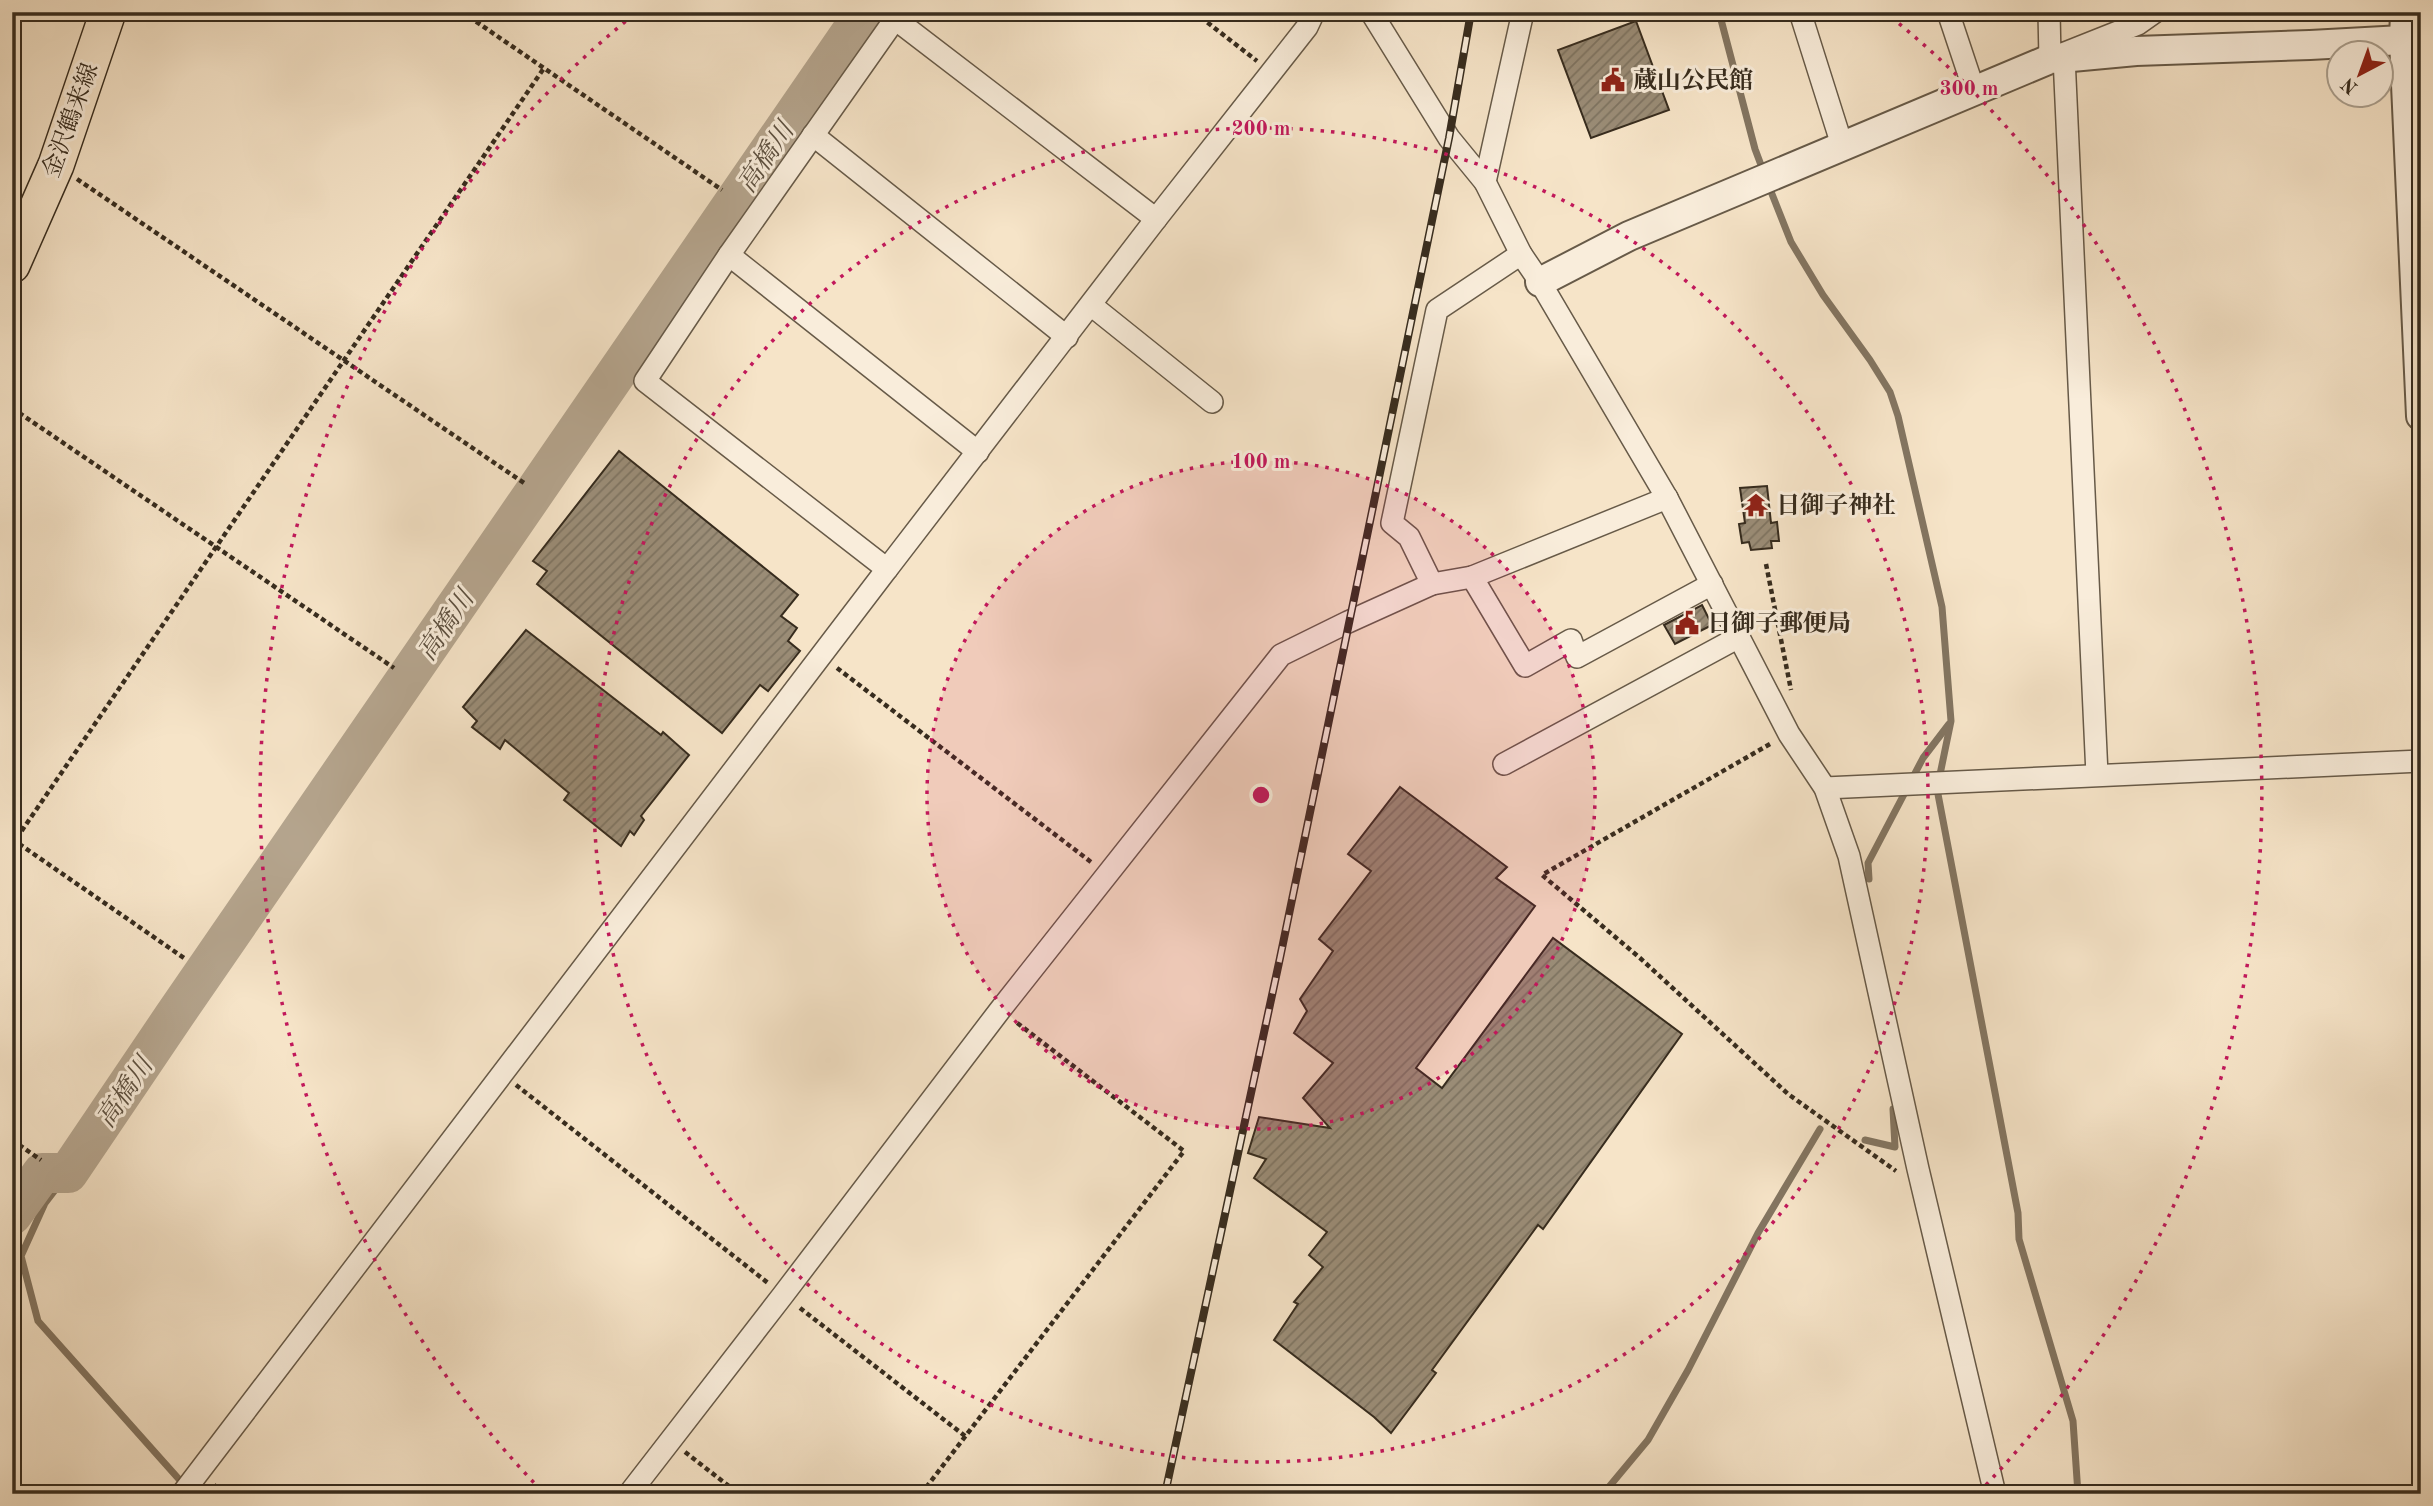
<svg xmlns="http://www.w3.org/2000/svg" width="2433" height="1506" font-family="'Old Standard TT','Noto Serif JP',serif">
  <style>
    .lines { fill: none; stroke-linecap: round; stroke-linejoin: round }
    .stream { stroke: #837561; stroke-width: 7 }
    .river { stroke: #b5a58e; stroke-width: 40 }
    .building { fill: url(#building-hatch); stroke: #372c1e; stroke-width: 2 }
    .minor-casing { stroke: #675a48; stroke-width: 24 }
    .tertiary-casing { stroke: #675a48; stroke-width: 32 }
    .primary-casing { stroke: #372c1e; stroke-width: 38 }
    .path { stroke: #372c1e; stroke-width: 4.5; stroke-dasharray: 5 3.5; stroke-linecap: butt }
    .minor { stroke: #f9eddb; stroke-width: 21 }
    .tertiary { stroke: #f9eddb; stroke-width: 28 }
    .primary { stroke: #f6e4c8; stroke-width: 35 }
    .rail-casing { stroke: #372c1e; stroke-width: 8 }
    .rail { stroke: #f9eddb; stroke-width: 5; stroke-dasharray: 16; stroke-linecap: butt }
    .ring { fill: none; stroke: #c2185b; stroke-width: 3.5; stroke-dasharray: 3.5 7 }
    .labels { text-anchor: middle; stroke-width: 6; stroke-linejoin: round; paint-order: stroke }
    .poi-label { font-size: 24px; font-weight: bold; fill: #372c1e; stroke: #f9eddb; text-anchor: start }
    .street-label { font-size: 24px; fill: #372c1e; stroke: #f9eddb }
    .water-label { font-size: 26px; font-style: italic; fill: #5d5040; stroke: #f9eddb }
    .centre { fill: #c2185b; stroke: #f9eddb; stroke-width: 3.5 }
    .ring-label { font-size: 21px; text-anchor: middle; font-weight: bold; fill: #c2185b; stroke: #f9eddb; stroke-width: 6; stroke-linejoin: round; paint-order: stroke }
  </style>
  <defs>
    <pattern id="building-hatch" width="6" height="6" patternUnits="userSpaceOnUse" patternTransform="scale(1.75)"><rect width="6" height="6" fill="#9a8c76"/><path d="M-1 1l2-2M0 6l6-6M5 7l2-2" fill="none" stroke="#7e7360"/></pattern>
  </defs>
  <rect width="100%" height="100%" fill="#f6e4c8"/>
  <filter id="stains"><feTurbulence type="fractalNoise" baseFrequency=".00286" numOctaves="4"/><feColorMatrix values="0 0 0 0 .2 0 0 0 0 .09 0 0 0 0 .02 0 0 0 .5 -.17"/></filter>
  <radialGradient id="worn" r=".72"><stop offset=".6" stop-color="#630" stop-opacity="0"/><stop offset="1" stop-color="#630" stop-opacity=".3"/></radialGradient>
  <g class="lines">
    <!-- stream -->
    <g class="stream">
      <path d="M1719 12 1755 149 1764 173"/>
      <path d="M1768 184 1791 242 1823 295 1870 360 1890 392 1898 416 1942 607 1951 721 1937 789 2018 1213 2019 1239 2073 1421 2078 1494"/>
      <path d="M1869 879 1868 863 1923 758 1949 724"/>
      <path d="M1865 1140 1895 1147 1893 1109"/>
      <path d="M68 1173 45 1203 21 1256 38 1321 185 1486"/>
      <path d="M1603 1494 1648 1440 1688 1370 1758 1233 1820 1129"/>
    </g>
    <!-- river -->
    <path class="river" d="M12 1215 42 1173H68L174 1016 865 12"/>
  </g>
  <!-- building -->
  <g class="building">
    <path d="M1636 21 1669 110 1591 138 1558 50Z"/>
    <path d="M619 451 798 595 781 616 797 628 788 641 800 651 768 691 760 685 722 733 537 584 547 571 533 561Z"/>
    <path d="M1767 486 1771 523 1777 522 1779 541H1771L1772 548 1751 550 1749 542 1742 543 1739 524 1745 523 1740 488Z"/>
    <path d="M1702 605 1712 625 1675 644 1664 625Z"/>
    <path d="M526 630 661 735 663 732 689 755 641 816 644 820 634 835 630 831 621 846 564 800 569 793 505 740 500 749 472 727 477 721 463 707Z"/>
    <path d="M1400 787 1507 867 1496 878 1535 906 1416 1068 1442 1088 1553 938 1682 1034 1543 1229 1538 1225 1432 1370 1436 1373 1391 1433 1374 1417 1274 1340 1298 1304 1294 1302 1323 1267 1309 1255 1327 1232 1254 1178 1266 1159 1248 1153 1259 1117 1330 1128 1303 1098 1333 1063 1294 1033 1307 1011 1300 999 1333 951 1319 939 1371 871 1348 854Z"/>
  </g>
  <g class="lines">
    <!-- minor casing -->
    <g class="minor-casing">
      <g id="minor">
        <path d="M1371 12 1449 138 1485 182 1521 254 1540 282 1667 498 1789 734 1825 788 1849 856 1918 1169 1995 1494"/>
        <path d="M1800 12 1842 145"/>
        <path d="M1948 12 1974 90"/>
        <path d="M2049 12 2050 59 2138 24 2155 12"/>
        <path d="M895 19 1156 219"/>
        <path d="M2064 57 2097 775"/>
        <path d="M813 135 1067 337"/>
        <path d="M1485 182 1523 12"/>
        <path d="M729 255 978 452"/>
        <path d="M1091 305 1212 402"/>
        <path d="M1667 498 1472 577 1525 666 1571 640 1577 657 1712 584"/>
        <path d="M887 569 1156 219 1307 27 1314 12"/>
        <path d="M1472 577 1432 584 1409 537 1392 523 1437 310 1521 254"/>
        <path d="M1504 764 1739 637"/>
        <path d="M1825 788 2421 761"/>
        <path d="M182 1494 887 569 645 381 729 255 900 12"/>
        <path d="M629 1494 783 1295 1000 1010 1281 655 1348 622 1432 584"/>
      </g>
    </g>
    <!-- tertiary casing -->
    <g class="tertiary-casing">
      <g id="tertiary">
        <path d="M2405 12 2404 40 2421 416"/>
        <path d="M1540 282 1629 236 2050 59 2136 51 2310 45 2421 39"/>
      </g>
    </g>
    <!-- primary casing -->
    <g class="primary-casing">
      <path id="primary" d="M12 265 56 165 108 12"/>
    </g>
    <!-- path -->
    <g class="path">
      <path d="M462 12 722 190"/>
      <path d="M1194 12 1257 61"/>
      <path d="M77 179 524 483"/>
      <path d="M12 408 394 668"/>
      <path d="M1766 564 1791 690"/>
      <path d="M837 668 1091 862"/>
      <path d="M1770 744 1542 875 1640 958 1788 1094 1896 1171"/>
      <path d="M12 839 184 958"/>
      <path d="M12 845 544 68"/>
      <path d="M516 1085 768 1283"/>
      <path d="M12 1140 41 1160"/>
      <path d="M800 1308 965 1436"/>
      <path d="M685 1452 739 1494"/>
      <path d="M214 1485 224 1494"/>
      <path d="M921 1494 1184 1151 1016 1022"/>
    </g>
    <!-- minor -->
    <use href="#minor" class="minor"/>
    <!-- tertiary -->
    <use href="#tertiary" class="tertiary"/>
    <!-- primary -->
    <use href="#primary" class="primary"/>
    <!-- rail casing -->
    <g class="rail-casing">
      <path id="rail" d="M1165 1494 1280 958 1449 138 1471 12"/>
    </g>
    <!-- rail -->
    <use href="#rail" class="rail"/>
  </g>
  <!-- distance rings -->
  <circle cx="1261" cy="795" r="334" fill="#c2185b" fill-opacity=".12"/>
  <g class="ring">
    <circle cx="1261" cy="795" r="334"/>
    <circle cx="1261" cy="795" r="667"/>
    <path d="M541 1490A1001 1001 0 0 1 631 17M1891 17A1001 1001 0 0 1 1981 1490"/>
  </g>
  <!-- icons -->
  <defs>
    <g id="civic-bare" transform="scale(1.89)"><path d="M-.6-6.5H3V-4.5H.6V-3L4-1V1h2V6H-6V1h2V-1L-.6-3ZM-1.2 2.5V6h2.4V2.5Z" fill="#8f2418" stroke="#f9eddb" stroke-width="2.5" paint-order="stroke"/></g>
    <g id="temple-bare" transform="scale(1.89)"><path d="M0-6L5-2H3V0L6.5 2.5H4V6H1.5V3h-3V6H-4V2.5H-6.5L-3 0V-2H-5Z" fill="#8f2418" stroke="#f9eddb" stroke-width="2.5" paint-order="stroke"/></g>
  </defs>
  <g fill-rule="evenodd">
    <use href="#civic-bare" x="1613" y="80"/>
    <use href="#temple-bare" x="1756" y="505"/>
    <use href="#civic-bare" x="1687" y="623"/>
  </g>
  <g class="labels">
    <!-- poi labels -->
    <g class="poi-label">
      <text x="1633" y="88">蔵山公民館</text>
      <text x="1776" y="513">日御子神社</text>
      <text x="1707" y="631">日御子郵便局</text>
    </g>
    <!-- street labels -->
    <g class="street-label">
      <text transform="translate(70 120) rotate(-70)" y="8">金沢鶴来線</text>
    </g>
    <!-- water labels -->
    <g class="water-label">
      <text transform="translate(765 157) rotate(-56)" y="9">高橋川</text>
      <text transform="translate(445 625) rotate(-56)" y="9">高橋川</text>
      <text transform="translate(124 1092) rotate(-56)" y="9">高橋川</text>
    </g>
  </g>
  <circle cx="1261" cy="795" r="10" class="centre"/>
  <g class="ring-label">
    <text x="1969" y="95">300 m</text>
    <text x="1261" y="135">200 m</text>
    <text x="1261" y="468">100 m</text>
  </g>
  <!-- margin -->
  <rect width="2433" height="1506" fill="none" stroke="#f6e4c8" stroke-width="42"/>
  <rect x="14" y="14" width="2405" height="1478" fill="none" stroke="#372c1e" stroke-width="3.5"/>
  <rect x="21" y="21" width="2391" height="1464" fill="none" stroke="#372c1e" stroke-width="2"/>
  <!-- north arrow -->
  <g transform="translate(2360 74) rotate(221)"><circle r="33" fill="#f9eddb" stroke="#aba08f" stroke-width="2"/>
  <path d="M0-5L12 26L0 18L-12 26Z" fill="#8f2418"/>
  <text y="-10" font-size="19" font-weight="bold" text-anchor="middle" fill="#372c1e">N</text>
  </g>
  <rect width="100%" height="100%" filter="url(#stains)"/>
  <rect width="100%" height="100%" fill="url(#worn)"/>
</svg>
